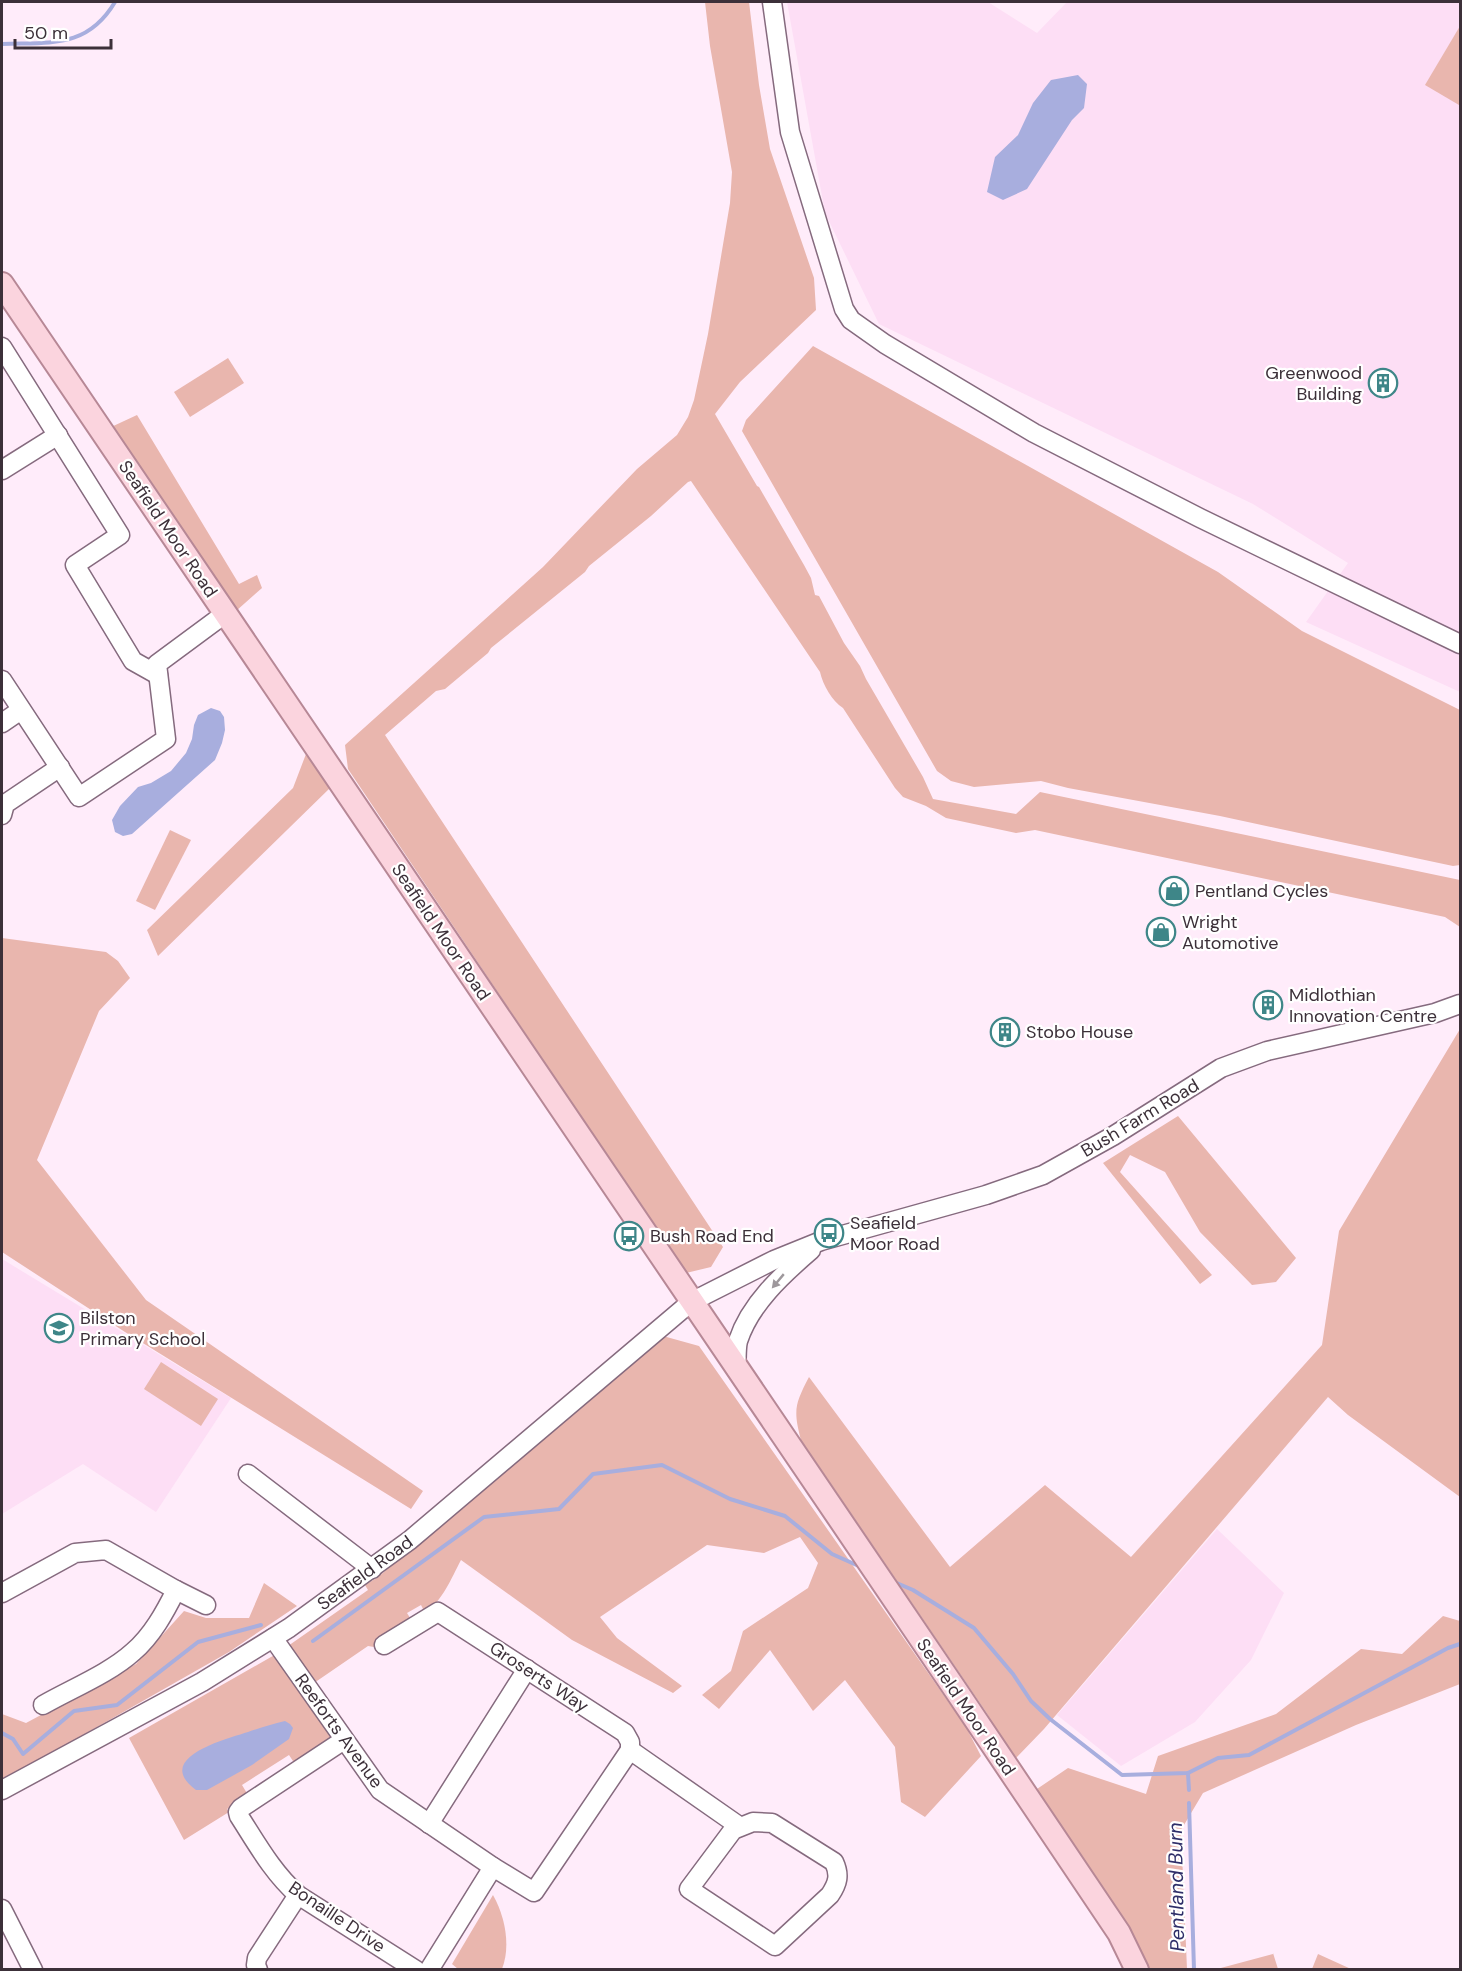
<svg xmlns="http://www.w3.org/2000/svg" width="1462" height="1971" font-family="'DM Sans',sans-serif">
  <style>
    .built { fill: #fddef5 }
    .green { fill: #e9b6ae }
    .water { fill: #a8aede }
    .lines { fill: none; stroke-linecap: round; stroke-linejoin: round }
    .stream { stroke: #a8aede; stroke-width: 4 }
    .minor-casing { stroke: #856a7e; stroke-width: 21 }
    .major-casing { stroke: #b78896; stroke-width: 26 }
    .minor { stroke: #fff; stroke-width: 18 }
    .major { stroke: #fbd4de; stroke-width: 22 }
    .oneway { fill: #9e989c }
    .labels { text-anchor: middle; stroke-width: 4.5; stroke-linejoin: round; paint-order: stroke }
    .poi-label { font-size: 18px; fill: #3c3039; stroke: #fff; text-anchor: start }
    .street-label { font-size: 18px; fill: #3c3039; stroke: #fff }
    .water-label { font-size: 20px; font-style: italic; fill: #2f2f69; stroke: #fff }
  </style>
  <rect width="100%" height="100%" fill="#ffecfa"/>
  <!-- built -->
  <g class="built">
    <path d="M787 2H988L1037 33 1067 2H1460V692L1306 622 1348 563 1253 504 879 324 825 213Z"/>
    <path d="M2 1259 231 1398 156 1512 83 1464 2 1514Z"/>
    <path d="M1217 1529 1284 1593 1251 1660 1195 1722 1121 1766 1057 1715Z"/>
  </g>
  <!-- green -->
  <g class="green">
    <path d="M705 2H749L759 85 770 149 814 278 816 310 740 382 715 414 757 486 759 487 804 565 811 578 815 595 819 596 844 643 860 666 866 679 923 777 933 799 1016 814 1040 792 1460 880V927L1445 917 1035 830 1016 833 946 818 926 806 903 797 895 788 843 708C832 701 823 685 820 672L691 481 688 482 651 516 589 566 585 572 491 648 488 653 445 689 436 691 385 735 723 1247 711 1267 686 1273 348 769 345 745 543 567 637 469 677 435 688 417 694 400 708 334 730 203 732 172 710 46Z"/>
    <path d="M1460 26V103L1459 105 1425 85Z"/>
    <path d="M813 346 1218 572 1302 631 1460 710V865L1453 866 1406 856 1220 816 1068 788 1041 781 974 787 951 781 937 771 742 431 746 420Z"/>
    <path d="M228 358 244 383 190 417 174 392Z"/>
    <path d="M137 415 239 584 257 575 262 588 236 611 109 428Z"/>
    <path d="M306 754 330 788 158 956 147 930 293 788Z"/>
    <path d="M170 830 191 840 155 910 136 901Z"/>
    <path d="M2 938 106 952 118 961 130 978 99 1011 37 1160 146 1300 423 1491 411 1509 125 1332 2 1252Z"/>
    <path d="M1460 1029V1497L1348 1415 1328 1397 1044 1729 1015 1759 986 1712 801 1440C793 1410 795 1404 809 1377L950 1567 1045 1485 1131 1557 1322 1345 1339 1231Z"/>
    <path d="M1178 1116 1296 1258 1276 1282 1252 1285 1200 1232 1165 1172 1130 1155 1120 1172 1212 1275 1200 1284 1103 1163Z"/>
    <path d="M663 1336 699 1346 966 1727 981 1756 925 1817 901 1802 895 1747 845 1680 813 1711 770 1650 719 1709 702 1695 731 1671 743 1631 808 1588 818 1563 800 1537 764 1553 707 1545 600 1617 617 1638 682 1686 673 1693 572 1640 461 1560C451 1579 443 1600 425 1613L421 1605 407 1613 412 1621 374 1647 368 1646 314 1683 288 1646 368 1590 365 1585 378 1577Z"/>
    <path d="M161 1362 218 1399 201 1426 144 1389Z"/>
    <path d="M264 1583 297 1606 229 1652 2 1781V1714L26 1723 136 1664 184 1611 206 1618H249Z"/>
    <path d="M1443 1616 1460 1621V1684L1356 1725 1203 1793 1181 1830 1187 1969H1149L1034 1791 1068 1768 1146 1794 1158 1756 1276 1714 1361 1649 1402 1654Z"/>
    <path d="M278 1653 331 1733 332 1738 295 1764 289 1755 242 1785 248 1795 227 1809 229 1812 184 1840 129 1738Z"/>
    <path d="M493 1895C505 1916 511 1946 502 1969H458L452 1964Z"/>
    <path d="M1273 1953 1278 1969H1217L1273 1954Z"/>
    <path d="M1318 1954 1351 1969H1312Z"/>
  </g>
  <!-- water -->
  <g class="water">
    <path d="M1078 75 1087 84 1084 108 1072 120 1027 189 1003 200 987 192 995 157 1018 135 1033 103 1051 80Z"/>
    <path d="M211 708 220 711 224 717 225 730 222 743 215 760 132 834 123 836 115 832 112 820 120 806 138 787 151 783 171 771 186 753 192 739 194 725 198 715Z"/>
    <path d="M285 1721 290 1724 293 1728 289 1739 252 1765 207 1790H196C152 1758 226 1739 248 1732 260 1728 272 1724 285 1721Z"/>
  </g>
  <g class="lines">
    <!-- stream -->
    <g class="stream">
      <path d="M2 44C50 42 87 49 115 2"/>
      <path d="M892 1581 913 1590 974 1628 1013 1674 1031 1701 1050 1719 1122 1775 1188 1773 1218 1758 1249 1755 1448 1648 1460 1644"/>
      <path d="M313 1641 484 1517 559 1509 593 1474 662 1465 730 1499 785 1516 832 1554 861 1567"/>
      <path d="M2 1733 13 1739 23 1754 74 1711 117 1705 198 1642 261 1625"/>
      <path d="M1188 1773 1189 1790"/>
      <path d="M1189 1803 1194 1970"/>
    </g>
    <!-- minor casing -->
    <g class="minor-casing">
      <g id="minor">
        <path d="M772 2 790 132 844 309 851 320 885 344 1034 433 1200 518 1460 644"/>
        <path d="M2 347 120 535 75 565 133 661 158 675"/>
        <path d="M2 470 58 435"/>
        <path d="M2 680 79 797 166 739 157 664 226 613"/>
        <path d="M2 723 21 710"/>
        <path d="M2 815 5 804 60 767"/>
        <path d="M736 1369C737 1360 736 1349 738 1341 750 1304 782 1275 811 1250"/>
        <path d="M248 1474 372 1569"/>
        <path d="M2 1593 75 1553 106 1550 176 1590 206 1605"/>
        <path d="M273 1638 380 1790 493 1867 429 1970"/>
        <path d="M384 1645 438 1612 625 1733 630 1742V1750"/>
        <path d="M43 1705C71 1689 110 1673 133 1652 152 1636 165 1612 176 1590"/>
        <path d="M344 1740 241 1808 238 1812 239 1816C257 1844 273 1873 298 1895L416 1970"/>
        <path d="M630 1750 739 1826"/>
        <path d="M2 1790 202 1682 289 1628 410 1540 691 1302 774 1260 821 1241 986 1195 1043 1175 1113 1136 1221 1068 1267 1051 1435 1013 1460 1004"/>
        <path d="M753 1822 772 1823 834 1862C840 1875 838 1883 830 1895L775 1946 689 1889 733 1830Z"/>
        <path d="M429 1824 527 1669"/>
        <path d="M493 1867 534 1892 630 1750"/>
        <path d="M2 1909 33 1970"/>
        <path d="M258 1970 256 1965 257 1958 298 1895"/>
      </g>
    </g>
    <!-- major casing -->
    <g class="major-casing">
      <path id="major" d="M2 284 959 1695 1119 1933 1137 1970"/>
    </g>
    <!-- minor -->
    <use href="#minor" class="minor"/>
    <!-- major -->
    <use href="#major" class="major"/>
  </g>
  <!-- one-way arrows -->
  <defs><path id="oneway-solid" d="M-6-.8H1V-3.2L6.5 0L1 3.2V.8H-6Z" transform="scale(1.5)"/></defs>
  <use class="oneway" href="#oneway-solid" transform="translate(778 1281) rotate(130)"/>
  <!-- icons -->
  <defs>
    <g id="building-ring" transform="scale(1.5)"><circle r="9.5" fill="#fff" stroke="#3e8688" stroke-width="1.5"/><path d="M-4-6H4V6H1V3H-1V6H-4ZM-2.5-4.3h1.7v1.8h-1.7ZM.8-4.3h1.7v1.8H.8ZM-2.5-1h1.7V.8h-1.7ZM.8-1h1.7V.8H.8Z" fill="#3e8688"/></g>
    <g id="shop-ring" transform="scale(1.5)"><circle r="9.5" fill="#fff" stroke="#3e8688" stroke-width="1.5"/><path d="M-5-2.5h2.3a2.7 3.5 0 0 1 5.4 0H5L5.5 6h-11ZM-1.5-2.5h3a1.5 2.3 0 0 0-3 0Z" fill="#3e8688"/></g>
    <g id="bus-ring" transform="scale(1.5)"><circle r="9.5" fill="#fff" stroke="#3e8688" stroke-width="1.5"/><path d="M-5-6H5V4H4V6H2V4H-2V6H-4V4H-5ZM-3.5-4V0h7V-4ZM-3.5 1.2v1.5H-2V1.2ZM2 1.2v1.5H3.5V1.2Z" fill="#3e8688"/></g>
    <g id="school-ring" transform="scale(1.5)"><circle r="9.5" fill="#fff" stroke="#3e8688" stroke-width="1.5"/><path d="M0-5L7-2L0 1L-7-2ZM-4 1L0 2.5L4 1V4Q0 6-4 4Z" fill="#3e8688"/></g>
  </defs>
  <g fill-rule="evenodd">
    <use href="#building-ring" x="1383" y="383"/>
    <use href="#shop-ring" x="1174" y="891"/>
    <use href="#shop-ring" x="1161" y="932"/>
    <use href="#building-ring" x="1268" y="1005"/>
    <use href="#building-ring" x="1005" y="1032"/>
    <use href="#bus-ring" x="829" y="1233"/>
    <use href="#bus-ring" x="629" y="1236"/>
    <use href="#school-ring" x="59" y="1328"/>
  </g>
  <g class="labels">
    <!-- poi labels -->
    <g class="poi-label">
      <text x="1362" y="379" text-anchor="end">Greenwood<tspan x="1362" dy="21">Building</tspan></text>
      <text x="1195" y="897">Pentland Cycles</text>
      <text x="1182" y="928">Wright<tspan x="1182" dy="21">Automotive</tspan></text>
      <text x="1289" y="1001">Midlothian<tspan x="1289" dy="21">Innovation Centre</tspan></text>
      <text x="1026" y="1038">Stobo House</text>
      <text x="850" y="1229">Seafield<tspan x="850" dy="21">Moor Road</tspan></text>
      <text x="650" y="1242">Bush Road End</text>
      <text x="80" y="1324">Bilston<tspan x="80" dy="21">Primary School</tspan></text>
    </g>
    <!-- street labels -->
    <g class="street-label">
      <text transform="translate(168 529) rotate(56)" y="6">Seafield Moor Road</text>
      <text transform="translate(441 932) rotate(56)" y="6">Seafield Moor Road</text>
      <text transform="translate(1140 1118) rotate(-31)" y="6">Bush Farm Road</text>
      <text transform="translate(365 1573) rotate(-36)" y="6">Seafield Road</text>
      <text transform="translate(539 1677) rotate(33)" y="6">Groserts Way</text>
      <text transform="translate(966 1707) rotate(56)" y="6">Seafield Moor Road</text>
      <text transform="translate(339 1731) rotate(54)" y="6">Reeforts Avenue</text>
      <text transform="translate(337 1917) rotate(34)" y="6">Bonaille Drive</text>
    </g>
    <!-- water labels -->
    <g class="water-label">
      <text transform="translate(1176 1887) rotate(-91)" y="7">Pentland Burn</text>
    </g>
  </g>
  <!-- border -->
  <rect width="1462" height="1971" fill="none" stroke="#3c3039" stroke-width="6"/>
  <!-- scale -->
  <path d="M15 39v9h96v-9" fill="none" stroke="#3c3039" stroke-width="3"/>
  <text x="24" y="39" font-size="18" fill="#3c3039" stroke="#ffffff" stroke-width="4.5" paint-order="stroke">50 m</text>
</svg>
